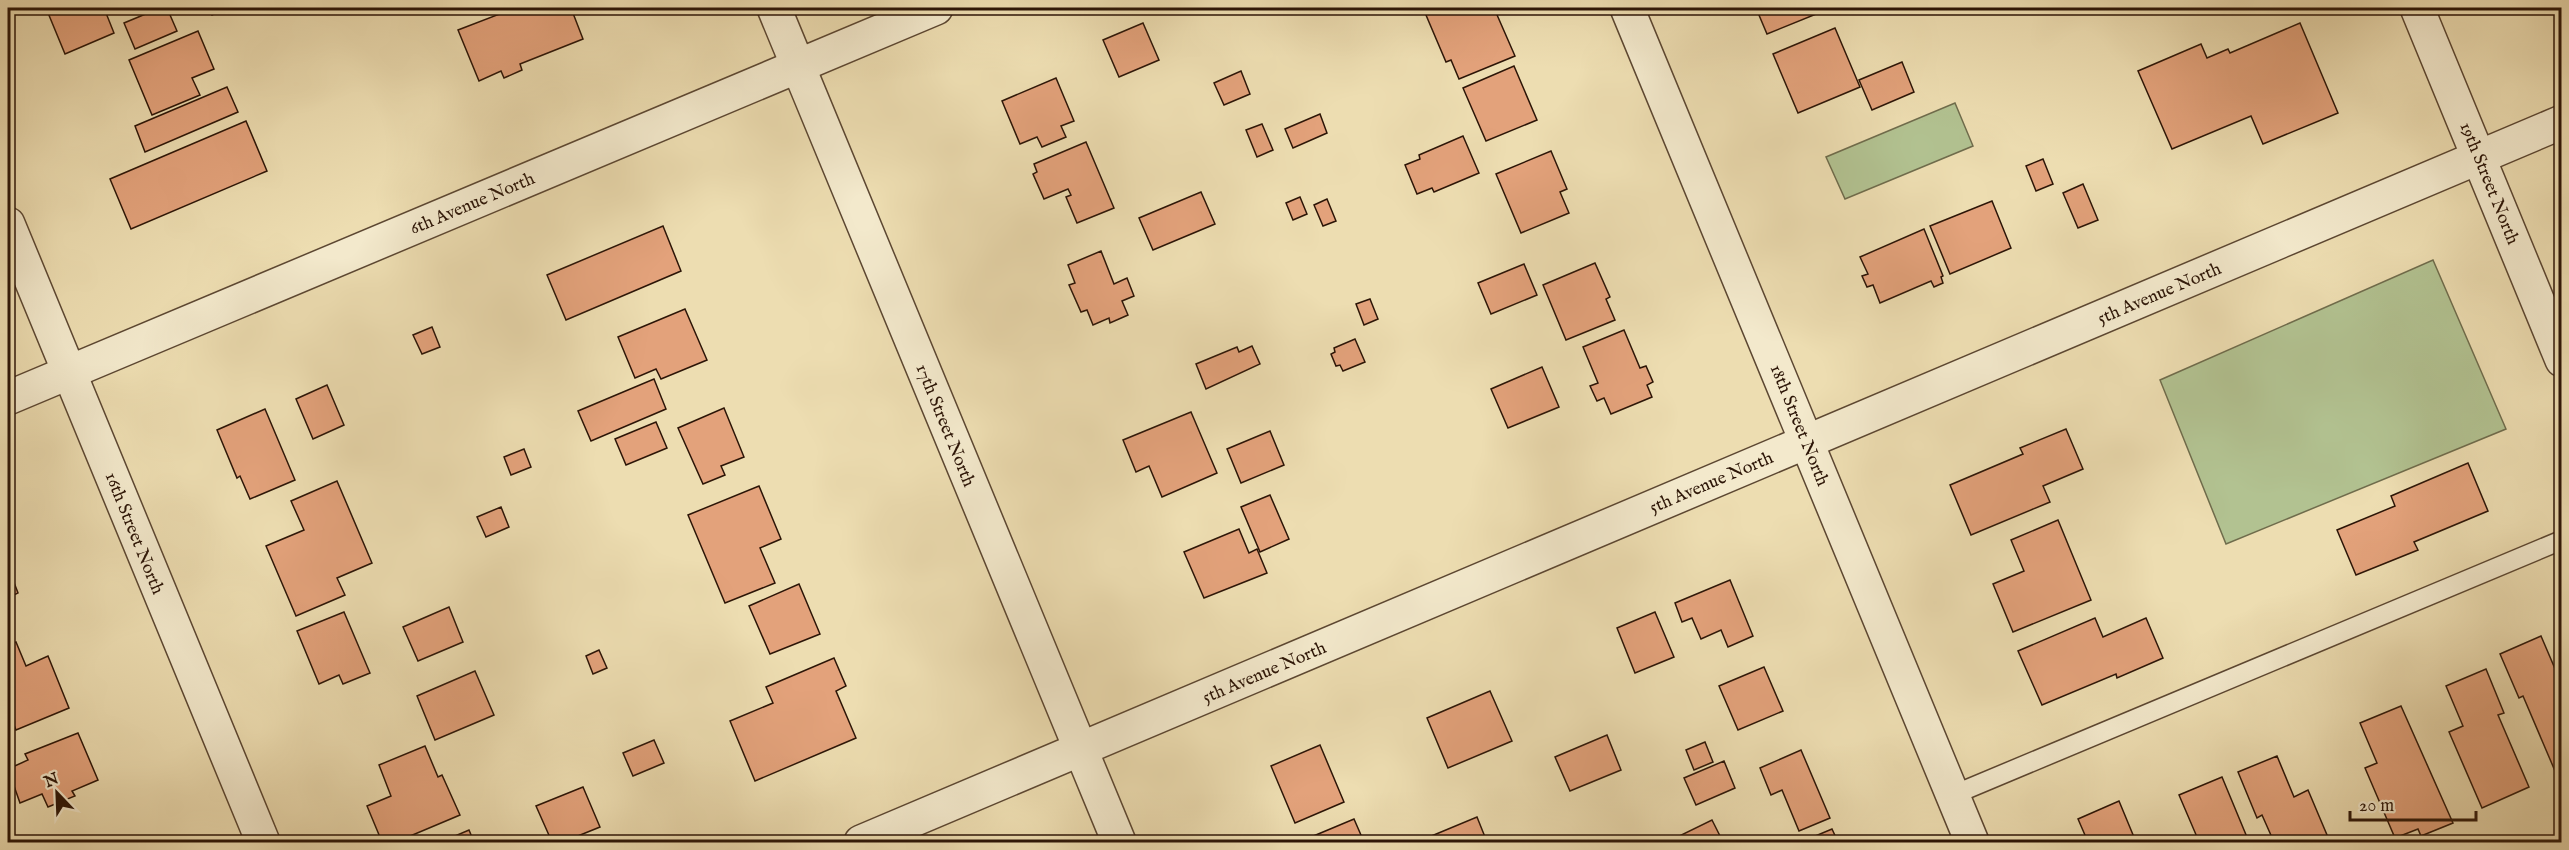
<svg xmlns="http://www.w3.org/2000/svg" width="2569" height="850" font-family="'IM FELL English',serif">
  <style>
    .green { fill: #b2c291; stroke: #6f6c4c; stroke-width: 1.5 }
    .building { fill: #e3a27b; stroke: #2c1507; stroke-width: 1.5 }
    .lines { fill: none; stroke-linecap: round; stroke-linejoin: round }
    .lane-casing { stroke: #5c4732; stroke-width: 21 }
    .street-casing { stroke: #5c4732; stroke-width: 36 }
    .lane { stroke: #f3e9cc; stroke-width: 18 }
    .street { stroke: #f3e9cc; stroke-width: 33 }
    .labels { text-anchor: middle; stroke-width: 5; stroke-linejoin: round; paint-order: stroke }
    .street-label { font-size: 18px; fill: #2c1507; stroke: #f3e9cc }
  </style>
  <rect width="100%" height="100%" fill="#edddb1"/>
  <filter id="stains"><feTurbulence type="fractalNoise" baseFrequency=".00333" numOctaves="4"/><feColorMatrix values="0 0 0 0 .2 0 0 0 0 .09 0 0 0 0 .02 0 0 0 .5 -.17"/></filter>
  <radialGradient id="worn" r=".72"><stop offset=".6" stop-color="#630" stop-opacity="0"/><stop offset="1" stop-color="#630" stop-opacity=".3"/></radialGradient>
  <!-- green -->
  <g class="green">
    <path d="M1955 103 1973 146 1845 199 1826 157Z"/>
    <path d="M2433 260 2506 429 2226 544 2160 380Z"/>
  </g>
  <!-- building -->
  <g class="building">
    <path d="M46 8H104L114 33 65 54Z"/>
    <path d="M160 8H167L177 31 135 49 124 23Z"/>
    <path d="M209 8H228L212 15Z"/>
    <path d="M515 8H571L583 39 520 64 522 70 504 78 501 71 479 81 458 30Z"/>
    <path d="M1423 8H1494L1515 56 1459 79 1451 60 1446 62Z"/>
    <path d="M1756 8H1831L1767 34Z"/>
    <path d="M1143 23 1159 60 1119 77 1103 40Z"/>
    <path d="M2300 23 2338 113 2263 144 2251 116 2172 149 2138 71 2201 44 2207 58 2228 49 2230 53Z"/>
    <path d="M1835 28 1860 87 1798 113 1773 54Z"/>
    <path d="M198 31 214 69 192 78 200 95 152 115 129 60Z"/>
    <path d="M1902 62 1914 92 1872 110 1859 80Z"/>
    <path d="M1514 66 1537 120 1486 141 1463 88Z"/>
    <path d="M1241 71 1250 94 1224 105 1214 83Z"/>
    <path d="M1056 78 1074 121 1061 126 1066 137 1042 147 1037 137 1020 144 1002 101Z"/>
    <path d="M227 87 238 112 145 152 135 126Z"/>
    <path d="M1320 114 1327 133 1293 148 1285 129Z"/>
    <path d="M246 121 267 171 131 229 110 179Z"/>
    <path d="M1262 124 1273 150 1257 157 1246 130Z"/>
    <path d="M1463 136 1479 173 1434 192 1432 188 1417 194 1405 165 1420 159 1419 155Z"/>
    <path d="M1086 142 1114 208 1077 223 1066 197 1071 195 1068 189 1044 199 1033 174 1037 172 1034 164Z"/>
    <path d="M1551 151 1567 189 1560 192 1569 213 1521 233 1496 174Z"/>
    <path d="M2043 159 2053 184 2036 191 2026 166Z"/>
    <path d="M2083 184 2098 220 2078 228 2063 193Z"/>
    <path d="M1201 192 1215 224 1153 250 1139 218Z"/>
    <path d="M1300 197 1307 214 1293 220 1286 203Z"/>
    <path d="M1327 199 1336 221 1323 226 1314 205Z"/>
    <path d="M1992 201 2011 248 1950 274 1930 226Z"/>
    <path d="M663 226 681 271 566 320 547 275Z"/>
    <path d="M1924 229 1943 276 1941 277 1943 283 1934 287 1931 281 1880 303 1873 285 1867 287 1862 276 1868 274 1860 257Z"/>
    <path d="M1101 251 1114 284 1127 278 1134 296 1122 301 1128 315 1110 323 1109 318 1093 325 1087 310 1081 312 1069 285 1075 283 1068 265Z"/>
    <path d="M1595 263 1610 297 1606 299 1615 320 1566 340 1543 285Z"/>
    <path d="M1524 264 1537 295 1491 314 1478 283Z"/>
    <path d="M1370 299 1378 319 1364 325 1356 304Z"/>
    <path d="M685 309 707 360 661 379 656 369 635 378 618 337Z"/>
    <path d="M432 327 440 347 422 354 413 335Z"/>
    <path d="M1624 330 1640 368 1646 366 1653 382 1647 385 1652 397 1611 414 1604 398 1597 401 1590 386 1598 383 1583 347Z"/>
    <path d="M1355 339 1365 362 1343 371 1340 365 1336 366 1331 354 1335 352 1334 348Z"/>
    <path d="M1252 346 1260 364 1206 389 1196 364 1237 347 1239 352Z"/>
    <path d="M1542 367 1559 407 1508 428 1491 389Z"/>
    <path d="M654 379 666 409 591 441 578 411Z"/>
    <path d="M327 385 344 425 313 439 296 399Z"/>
    <path d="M724 408 744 457 721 466 725 475 703 484 678 428Z"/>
    <path d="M265 409 295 480 250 499 240 476 237 478 217 430Z"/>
    <path d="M1191 412 1217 473 1162 497 1149 466 1136 472 1123 440Z"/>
    <path d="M656 422 667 448 626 465 615 439Z"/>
    <path d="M2066 429 2083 469 2043 486 2050 502 1971 535 1950 485 2023 454 2020 448Z"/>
    <path d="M1270 431 1284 465 1241 483 1227 449Z"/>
    <path d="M524 449 531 467 511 475 504 457Z"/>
    <path d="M2468 463 2488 511 2414 542 2418 550 2356 575 2337 530 2395 506 2391 496Z"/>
    <path d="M337 481 372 563 337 578 345 595 296 616 266 546 304 530 291 501Z"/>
    <path d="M759 486 781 539 760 548 775 583 725 603 688 515Z"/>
    <path d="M1270 495 1289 539 1260 552 1241 507Z"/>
    <path d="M501 507 509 527 486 537 477 517Z"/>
    <path d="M2058 520 2091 600 2013 632 1993 584 2024 571 2011 540Z"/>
    <path d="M1239 529 1249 553 1257 549 1267 573 1204 598 1184 552Z"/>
    <path d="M8 567 18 593 8 598Z"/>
    <path d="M1730 580 1753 636 1728 647 1721 630 1701 639 1692 618 1682 622 1675 603Z"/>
    <path d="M799 584 820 634 770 654 749 606Z"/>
    <path d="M449 607 463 642 418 661 403 627Z"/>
    <path d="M344 612 370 673 343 684 339 675 319 684 297 631Z"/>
    <path d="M1655 612 1674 657 1635 673 1617 628Z"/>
    <path d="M2095 618 2103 637 2146 618 2163 658 2117 678 2116 674 2042 705 2018 651Z"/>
    <path d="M2541 636 2559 678 2562 677V777L2558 778 2523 696 2519 698 2500 654Z"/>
    <path d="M16 642 26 666 48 656 69 708 16 730 8 710V645Z"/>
    <path d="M599 650 607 668 593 674 586 656Z"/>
    <path d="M834 658 846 686 836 691 856 738 755 781 730 721 773 703 766 687Z"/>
    <path d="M1764 667 1783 711 1738 730 1719 686Z"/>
    <path d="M2486 669 2504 713 2498 715 2529 787 2482 808 2449 732 2463 726 2446 686Z"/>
    <path d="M475 671 494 715 435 740 417 696Z"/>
    <path d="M1490 691 1512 741 1448 768 1427 718Z"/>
    <path d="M2401 706 2453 823 2421 836 2418 829 2395 838 2365 768 2377 763 2360 723Z"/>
    <path d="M78 733 98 780 72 791 75 796 48 807 42 794 20 803 8 769 28 760 25 754Z"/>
    <path d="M1607 735 1621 770 1570 791 1555 757Z"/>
    <path d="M654 740 664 763 633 776 623 753Z"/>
    <path d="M1705 742 1713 762 1694 770 1686 750Z"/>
    <path d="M1320 745 1344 802 1295 823 1271 766Z"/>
    <path d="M425 746 438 777 442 775 460 815 396 842H382L367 806 391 796 379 765Z"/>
    <path d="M1801 750 1830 818 1799 831 1782 790 1771 795 1760 768Z"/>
    <path d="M2277 756 2294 797 2308 790 2330 842H2274L2262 815 2257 818 2238 772Z"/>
    <path d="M1724 761 1735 788 1696 805 1684 778Z"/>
    <path d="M2222 777 2249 842H2185L2197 837 2179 795Z"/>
    <path d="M583 787 600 827 563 842H552L536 806Z"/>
    <path d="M2119 801 2136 842H2088L2078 819Z"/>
    <path d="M1477 817 1487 842H1417Z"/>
    <path d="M1354 819 1364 842H1305L1304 840Z"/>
    <path d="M1712 820 1722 840 1718 842H1672L1671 840Z"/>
    <path d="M1832 829 1838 842H1801Z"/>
    <path d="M469 830 474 842H441Z"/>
  </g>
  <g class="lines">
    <!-- lane casing -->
    <g class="lane-casing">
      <path id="lane" d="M1953 795 2562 540"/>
    </g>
    <!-- street casing -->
    <g class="street-casing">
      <g id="street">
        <path d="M774 8 1119 842"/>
        <path d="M1627 8 1972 842"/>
        <path d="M2417 8 2562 360"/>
        <path d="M8 224 263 842"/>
        <path d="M8 398 936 8"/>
        <path d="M861 842 2562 122"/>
      </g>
    </g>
    <!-- lane -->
    <use href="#lane" class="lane"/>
    <!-- street -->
    <use href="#street" class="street"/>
  </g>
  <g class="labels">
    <!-- street labels -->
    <g class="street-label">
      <text transform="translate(2490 183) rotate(68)" y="6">19th Street North</text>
      <text transform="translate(472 203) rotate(-23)" y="6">6th Avenue North</text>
      <text transform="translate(2159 293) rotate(-23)" y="6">5th Avenue North</text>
      <text transform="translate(946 425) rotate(68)" y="6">17th Street North</text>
      <text transform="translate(1800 425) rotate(68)" y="6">18th Street North</text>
      <text transform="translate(1711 482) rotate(-23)" y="6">5th Avenue North</text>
      <text transform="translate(135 533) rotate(68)" y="6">16th Street North</text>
      <text transform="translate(1264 672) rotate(-23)" y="6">5th Avenue North</text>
    </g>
  </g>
  <!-- margin -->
  <rect width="2569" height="850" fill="none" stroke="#edddb1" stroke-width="30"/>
  <rect x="9" y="9" width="2551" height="832" fill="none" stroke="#2c1507" stroke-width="3"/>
  <rect x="15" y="15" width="2539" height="820" fill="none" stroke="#2c1507" stroke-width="1.5"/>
  <!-- north arrow -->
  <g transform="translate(57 793) rotate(337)" stroke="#f3e9cc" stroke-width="4.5" paint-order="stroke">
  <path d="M0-4.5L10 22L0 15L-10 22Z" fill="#2c1507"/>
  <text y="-9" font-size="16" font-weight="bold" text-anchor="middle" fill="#2c1507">N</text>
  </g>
  <!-- scale -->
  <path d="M2350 811v9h126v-9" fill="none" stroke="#2c1507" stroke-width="3"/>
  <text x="2359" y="811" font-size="18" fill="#2c1507" stroke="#f3e9cc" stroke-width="4.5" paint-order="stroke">20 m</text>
  <rect width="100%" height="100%" filter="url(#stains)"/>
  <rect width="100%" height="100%" fill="url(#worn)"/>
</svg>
